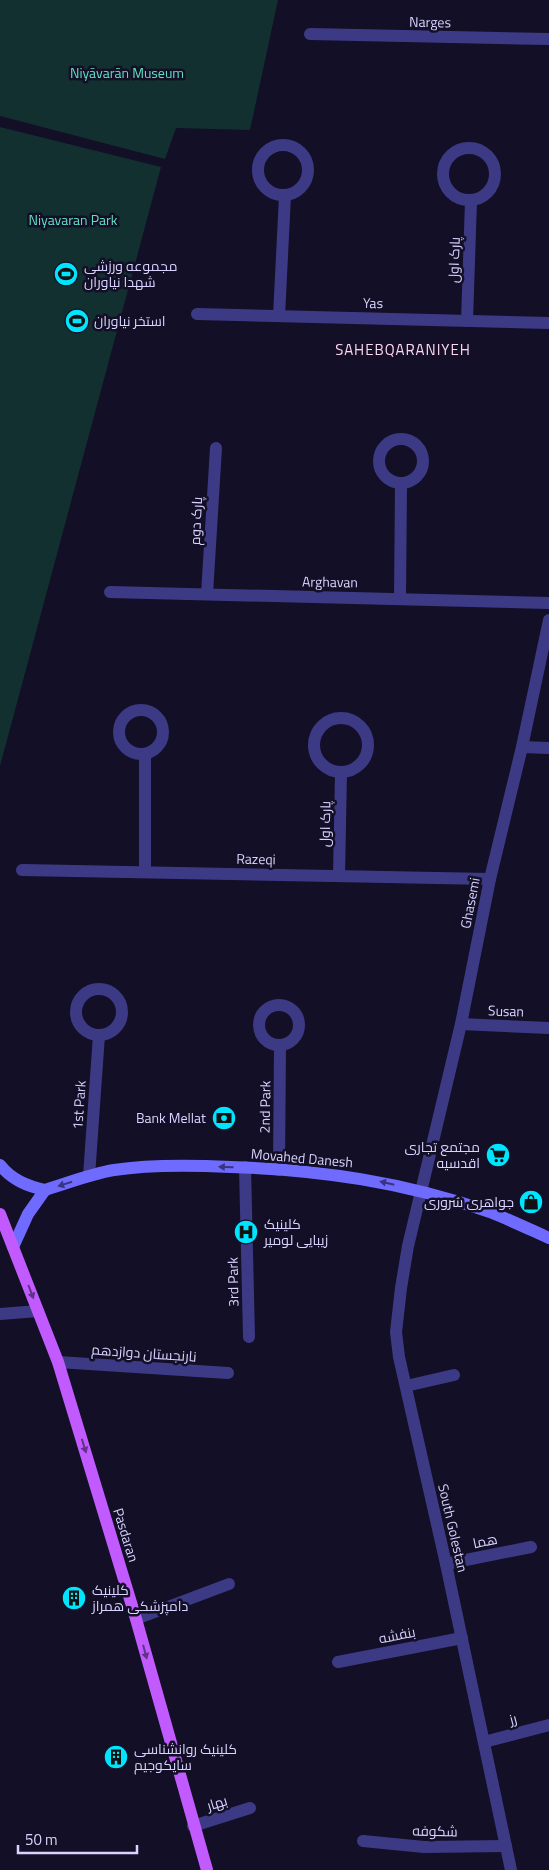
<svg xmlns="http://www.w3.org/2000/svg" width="549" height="1870" font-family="'Titillium Web',Cairo,sans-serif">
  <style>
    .green { fill: #12302f }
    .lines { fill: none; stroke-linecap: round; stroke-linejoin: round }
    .street { stroke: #3d3a85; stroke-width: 12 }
    .secondary { stroke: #6f6bff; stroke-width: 12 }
    .primary { stroke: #c25bff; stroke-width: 12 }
    .oneway { fill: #38347d }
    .oneway2 { fill: #623188 }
    .labels { text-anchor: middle; stroke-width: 5; stroke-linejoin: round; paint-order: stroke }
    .street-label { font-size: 14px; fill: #d9d4ff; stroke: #130f26 }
    .park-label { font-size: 14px; fill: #5fe0c0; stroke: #130f26 }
    .poi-label { font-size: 14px; fill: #d9d4ff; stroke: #130f26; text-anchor: start }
    .neighbourhood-label { font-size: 15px; letter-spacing: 1px; fill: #ffd6f0; stroke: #130f26 }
  </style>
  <rect width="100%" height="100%" fill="#130f26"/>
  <!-- green -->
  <g class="green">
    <path d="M0 0H278L250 130 176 128 165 159 0 116Z"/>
    <path d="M0 127 161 167 0 766Z"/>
  </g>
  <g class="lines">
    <!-- street -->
    <g class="street">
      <path d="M310 34 549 39"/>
      <circle cx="283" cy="170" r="25"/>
      <circle cx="469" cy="174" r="26"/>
      <path d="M197 314 549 323"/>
      <path d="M279 316 285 196"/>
      <path d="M467 321 471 201"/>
      <circle cx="401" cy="461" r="22"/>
      <path d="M110 592 549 603"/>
      <path d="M207 594 216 448"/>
      <path d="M400 599 401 485"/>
      <circle cx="141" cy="732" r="22"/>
      <circle cx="341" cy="745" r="27"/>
      <path d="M522 747 549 748"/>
      <path d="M145 755V872"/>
      <path d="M22 870 490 879"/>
      <path d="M339 876 341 772"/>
      <circle cx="99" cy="1012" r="23"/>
      <circle cx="279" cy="1025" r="20"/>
      <path d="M461 1024 549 1028"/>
      <path d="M245 1167 249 1337"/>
      <path d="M279 1170 280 1045"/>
      <path d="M89 1176 99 1035"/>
      <path d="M0 1314 38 1311"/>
      <path d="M58 1362 228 1373"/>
      <path d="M406 1386 454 1375"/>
      <path d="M446 1564 531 1547"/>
      <path d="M136 1619 229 1584"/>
      <path d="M338 1662 462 1638"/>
      <path d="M484 1742 549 1725"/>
      <path d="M193 1826 250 1808"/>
      <path d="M363 1841 424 1847 506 1846"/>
      <path d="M511 1870 446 1564 399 1357 396 1332 401 1288 408 1246 461 1024 490 879 522 747 549 620"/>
    </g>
    <!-- secondary -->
    <g class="secondary">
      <path d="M0 1165C12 1180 27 1186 45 1190"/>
      <path d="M45 1190C68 1183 90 1174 114 1170 152 1164 192 1165 231 1167 321 1170 404 1182 490 1212 510 1220 529 1229 549 1238"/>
      <path d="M13 1247 28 1214 45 1190"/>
    </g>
    <!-- primary -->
    <path class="primary" d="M0 1214 58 1362 136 1619 207 1870"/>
  </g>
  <!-- one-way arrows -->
  <defs><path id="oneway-solid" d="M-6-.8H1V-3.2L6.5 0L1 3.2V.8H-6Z" transform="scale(1.25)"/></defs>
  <g class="oneway">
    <use href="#oneway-solid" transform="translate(226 1167) rotate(-178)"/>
    <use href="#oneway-solid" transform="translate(387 1183) rotate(-167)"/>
    <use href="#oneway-solid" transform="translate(65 1184) rotate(162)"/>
  </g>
  <g class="oneway2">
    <use href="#oneway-solid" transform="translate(31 1292) rotate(69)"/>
    <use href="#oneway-solid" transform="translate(84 1446) rotate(73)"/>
    <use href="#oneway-solid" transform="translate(145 1652) rotate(75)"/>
  </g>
  <!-- icons -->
  <defs>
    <g id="stadium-disc" transform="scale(1.25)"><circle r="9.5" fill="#00e5ff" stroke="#130f26"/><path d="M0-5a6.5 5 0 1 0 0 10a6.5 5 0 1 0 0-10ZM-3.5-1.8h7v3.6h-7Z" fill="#111"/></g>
    <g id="bank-disc" transform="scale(1.25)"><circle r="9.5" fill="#00e5ff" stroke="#130f26"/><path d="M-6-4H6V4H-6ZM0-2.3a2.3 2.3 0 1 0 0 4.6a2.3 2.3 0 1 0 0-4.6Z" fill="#111"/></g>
    <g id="supermarket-disc" transform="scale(1.25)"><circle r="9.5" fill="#00e5ff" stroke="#130f26"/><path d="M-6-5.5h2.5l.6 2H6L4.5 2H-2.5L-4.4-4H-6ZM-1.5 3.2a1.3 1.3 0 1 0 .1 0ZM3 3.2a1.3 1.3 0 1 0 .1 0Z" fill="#111"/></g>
    <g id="shop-disc" transform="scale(1.25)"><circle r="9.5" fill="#00e5ff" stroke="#130f26"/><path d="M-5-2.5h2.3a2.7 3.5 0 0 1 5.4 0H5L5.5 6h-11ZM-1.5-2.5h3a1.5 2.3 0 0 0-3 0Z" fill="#111"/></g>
    <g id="hospital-disc" transform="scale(1.25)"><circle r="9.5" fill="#00e5ff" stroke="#130f26"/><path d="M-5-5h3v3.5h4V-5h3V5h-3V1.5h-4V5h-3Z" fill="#111"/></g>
    <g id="building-disc" transform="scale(1.25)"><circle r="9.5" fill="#00e5ff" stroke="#130f26"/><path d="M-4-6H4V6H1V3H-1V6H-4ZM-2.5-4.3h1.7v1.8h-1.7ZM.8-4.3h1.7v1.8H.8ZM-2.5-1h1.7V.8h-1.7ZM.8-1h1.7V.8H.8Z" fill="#111"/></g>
  </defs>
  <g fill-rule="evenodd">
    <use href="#stadium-disc" x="66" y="274"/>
    <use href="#stadium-disc" x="77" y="321"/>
    <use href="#bank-disc" x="224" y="1118"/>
    <use href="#supermarket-disc" x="498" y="1155"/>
    <use href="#shop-disc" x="531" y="1202"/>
    <use href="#hospital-disc" x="246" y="1232"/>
    <use href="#building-disc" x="74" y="1598"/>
    <use href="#building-disc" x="116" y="1757"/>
  </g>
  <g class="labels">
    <!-- street labels -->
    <g class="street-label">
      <text transform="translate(430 22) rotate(1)" y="5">Narges</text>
      <text transform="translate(454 260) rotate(-88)" y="5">پارک اول</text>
      <text transform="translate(373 303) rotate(2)" y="5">Yas</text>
      <text transform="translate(196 521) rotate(-87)" y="5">پارک دوم</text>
      <text transform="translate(330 582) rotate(1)" y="5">Arghavan</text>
      <text transform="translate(325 824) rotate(-89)" y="5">پارک اول</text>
      <text transform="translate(256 859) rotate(1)" y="5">Razeqi</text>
      <text transform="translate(470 903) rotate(-79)" y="5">Ghasemi</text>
      <text transform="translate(506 1011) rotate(2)" y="5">Susan</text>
      <text transform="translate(79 1105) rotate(-86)" y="5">1st Park</text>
      <text transform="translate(265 1107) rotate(-89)" y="5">2nd Park</text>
      <text transform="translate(302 1158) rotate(5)" y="5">Movahed Danesh</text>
      <text transform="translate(233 1282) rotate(-91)" y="5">3rd Park</text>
      <text transform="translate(144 1353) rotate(4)" y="5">نارنجستان دوازدهم</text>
      <text transform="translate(453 1528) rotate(77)" y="5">South Golestan</text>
      <text transform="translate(126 1535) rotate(73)" y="5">Pasdaran</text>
      <text transform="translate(485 1541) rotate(-12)" y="5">هما</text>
      <text transform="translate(397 1635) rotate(-11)" y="5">بنفشه</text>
      <text transform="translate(513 1719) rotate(-15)" y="5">رز</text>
      <text transform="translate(217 1803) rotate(-17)" y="5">بهار</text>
      <text transform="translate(435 1831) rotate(1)" y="5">شکوفه</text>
    </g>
    <!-- park labels -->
    <g class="park-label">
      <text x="127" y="78">Niyāvarān Museum</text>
      <text x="73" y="225">Niyavaran Park</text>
    </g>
    <!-- poi labels -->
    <g class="poi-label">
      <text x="84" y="271">مجموعه ورزشی<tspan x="84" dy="16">شهدا نیاوران</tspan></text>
      <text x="94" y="326">استخر نیاوران</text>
      <text x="206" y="1123" text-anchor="end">Bank Mellat</text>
      <text x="480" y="1152" text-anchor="end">مجتمع تجاری<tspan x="480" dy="16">اقدسیه</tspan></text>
      <text x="514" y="1207" text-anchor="end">جواهری سُروری</text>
      <text x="264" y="1229">کلینیک<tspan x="264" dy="16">زیبایی لومیر</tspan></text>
      <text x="92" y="1595">کلینیک<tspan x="92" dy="16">دامپزشکی همراز</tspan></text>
      <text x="134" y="1754">کلینیک روانشناسی<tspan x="134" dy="16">سایکوجیم</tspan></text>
    </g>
    <!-- neighbourhood labels -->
    <g class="neighbourhood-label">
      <text x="403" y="355">SAHEBQARANIYEH</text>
    </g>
  </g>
  <!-- scale -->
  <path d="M18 1845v8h119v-8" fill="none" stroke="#d9d4ff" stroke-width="2.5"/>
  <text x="25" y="1845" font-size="15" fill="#d9d4ff" stroke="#130f26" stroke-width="4" paint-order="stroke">50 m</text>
</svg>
